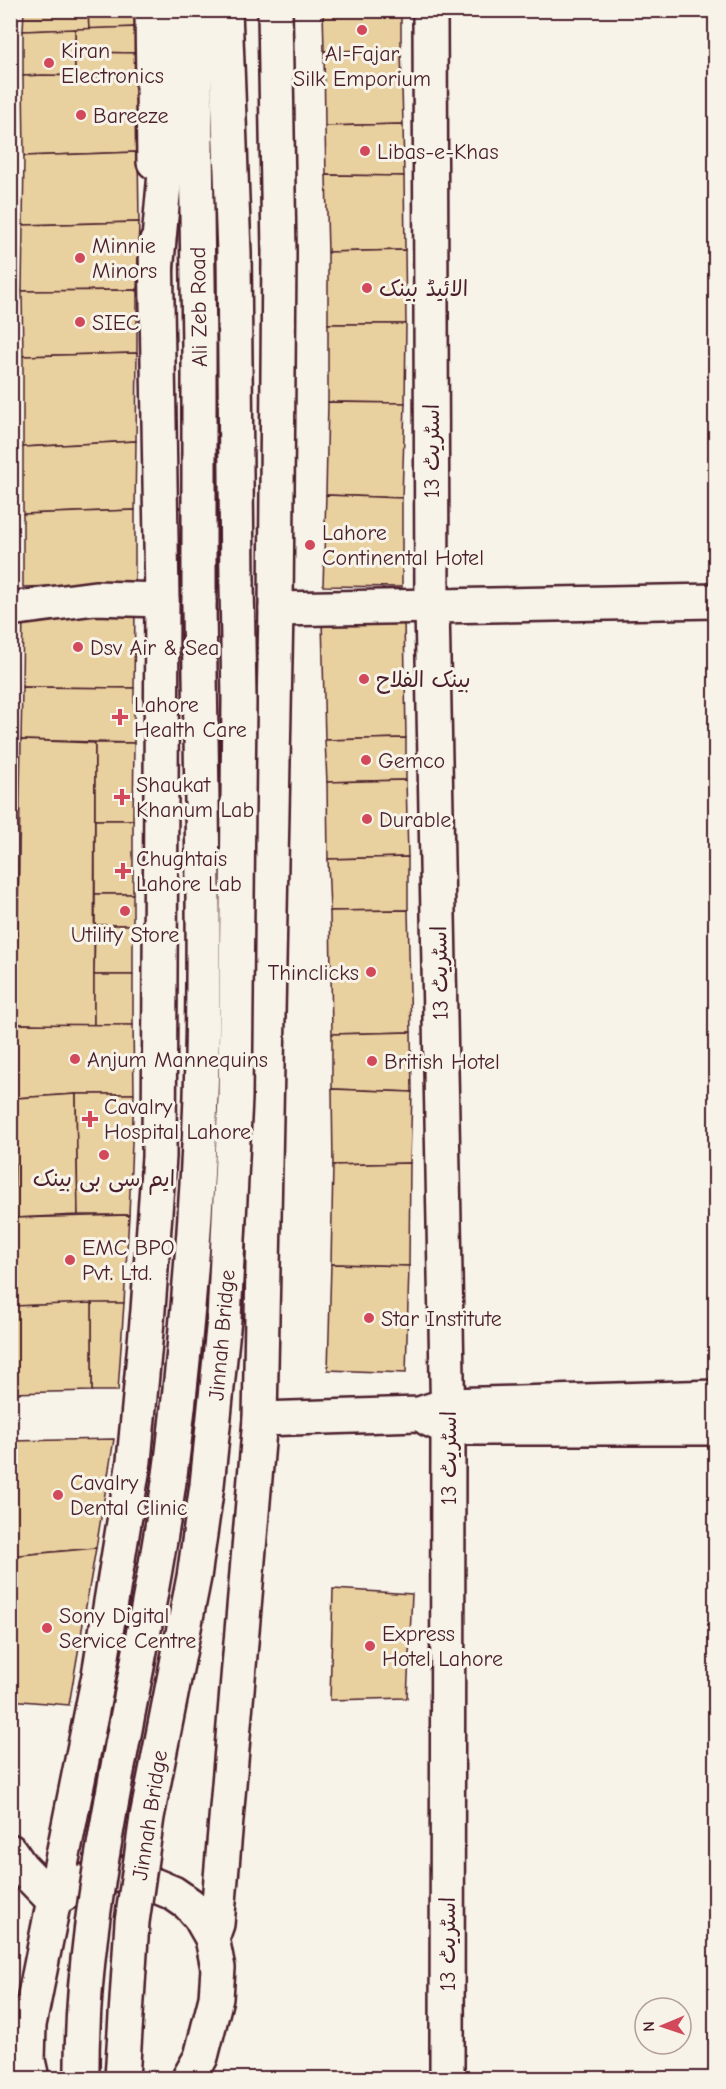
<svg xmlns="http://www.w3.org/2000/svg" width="726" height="2089" font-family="'Comic Neue','Playpen Sans Arabic',sans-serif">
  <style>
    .building { fill: #e9d09f; stroke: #4a1f2b; stroke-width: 1.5 }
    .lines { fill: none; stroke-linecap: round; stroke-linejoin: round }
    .street-casing { stroke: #4a1f2b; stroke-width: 38 }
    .secondary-casing { stroke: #4a1f2b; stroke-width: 38 }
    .street { stroke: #f7f3e8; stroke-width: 33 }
    .secondary { stroke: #f7f3e8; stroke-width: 33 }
    .secondary-bridge-casing { stroke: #4a1f2b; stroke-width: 38; stroke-linecap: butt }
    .secondary-bridge { stroke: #f7f3e8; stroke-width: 33 }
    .poi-dot { fill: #d1495b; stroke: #f7f3e8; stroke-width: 2 }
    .labels { text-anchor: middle; stroke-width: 6; stroke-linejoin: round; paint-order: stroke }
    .poi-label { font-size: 22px; fill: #4a1f2b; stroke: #f7f3e8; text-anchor: start }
    .street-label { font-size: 22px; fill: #4a1f2b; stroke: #f7f3e8 }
  </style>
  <rect width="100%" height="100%" fill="#f7f3e8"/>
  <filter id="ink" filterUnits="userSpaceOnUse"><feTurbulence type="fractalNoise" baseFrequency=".0167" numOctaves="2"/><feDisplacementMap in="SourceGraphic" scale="12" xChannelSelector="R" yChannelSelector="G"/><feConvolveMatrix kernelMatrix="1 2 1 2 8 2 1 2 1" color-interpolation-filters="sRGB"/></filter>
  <g filter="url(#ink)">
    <!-- building -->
    <g class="building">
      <path d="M24 10H88L89 29 23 31Z"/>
      <path d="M88 10H139V27L89 29Z"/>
      <path d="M323 10H401V50L324 51Z"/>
      <path d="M139 27V53L75 52V29Z"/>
      <path d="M75 29V75L23 76V31Z"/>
      <path d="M401 50 403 124 325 126 324 51Z"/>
      <path d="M75 52 139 53V78L75 75Z"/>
      <path d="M43 75 139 78 138 152 24 156 23 76Z"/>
      <path d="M403 124 404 176 326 175 325 126Z"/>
      <path d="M138 152 139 222 23 225 24 156Z"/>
      <path d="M326 175 404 176 405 250 328 252Z"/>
      <path d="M139 222 137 290 22 291 23 225Z"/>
      <path d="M405 250 406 324H328V252Z"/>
      <path d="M137 290V353L23 356 22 291Z"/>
      <path d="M328 324H406L405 403 328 402Z"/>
      <path d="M137 353 136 441 23 447V356Z"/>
      <path d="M328 402 405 403 402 498 326 495Z"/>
      <path d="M136 441 135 510 23 514V447Z"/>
      <path d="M326 495 402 498V587L323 586Z"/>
      <path d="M135 510V584L23 587V514Z"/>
      <path d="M135 607 134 688 22 687 23 608Z"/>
      <path d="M404 618 406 738 325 740 322 620Z"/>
      <path d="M22 687 134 688V743L21 740Z"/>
      <path d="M406 738V780L327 782 325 740Z"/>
      <path d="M21 740 95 743 94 1026 16 1024Z"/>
      <path d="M95 743H134L133 820H95Z"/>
      <path d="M406 780 408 857 328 859 327 782Z"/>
      <rect x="95" y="820" width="38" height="74"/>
      <path d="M408 857V910L330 911 328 859Z"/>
      <rect x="95" y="894" width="38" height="31"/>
      <path d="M408 910 411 1032 332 1034 330 911Z"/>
      <path d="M95 925H133V975H94Z"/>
      <path d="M94 975H133V1025L94 1026Z"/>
      <path d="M16 1024 133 1025 134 1094H76L16 1098Z"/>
      <path d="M411 1032 412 1092 332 1089V1034Z"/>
      <path d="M332 1089 412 1092 410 1163 333 1165Z"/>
      <path d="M76 1094 78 1215 14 1218 16 1098Z"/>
      <path d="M76 1094H134L129 1215H78Z"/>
      <path d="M410 1163 409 1266 331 1264 333 1165Z"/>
      <path d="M129 1215 124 1303 13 1306 14 1218Z"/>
      <path d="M331 1264 409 1266 406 1373 328 1370Z"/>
      <path d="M92 1303H124L118 1391H92Z"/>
      <path d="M92 1303V1391L10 1393 13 1306Z"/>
      <path d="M114 1439 96 1548 10 1556V1441Z"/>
      <path d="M96 1548 69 1705 10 1700V1556Z"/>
      <path d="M333 1589 412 1594 407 1698 330 1700Z"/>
    </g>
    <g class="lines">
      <!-- street casing -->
      <g class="street-casing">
        <g id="street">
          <path d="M152 10 154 162"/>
          <path d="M430 10 432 606 448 1428 447 2078"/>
          <path d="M10 609 95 598 162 600"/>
          <path d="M276 609 716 601"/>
          <path d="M260 1419 419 1414 447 1405 716 1397"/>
          <path d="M428 1419 448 1428H716"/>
          <path d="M10 1851 21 1867 53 1900"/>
          <path d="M53 1900 94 1877 125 1873 173 1893 189 1904 200 1917 212 1938"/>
          <path d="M32 2078 28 2060 29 2025 99 1675 134 1461 148 1310 159 1157 162 600 156 243"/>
          <path d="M189 2078 201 2057 216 1998 218 1968 212 1938 217 1924 219 1902 260 1419 276 609 279 253 275 10"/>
        </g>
      </g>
      <!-- secondary casing -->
      <g class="secondary-casing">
        <g id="secondary">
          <path d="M165 10 176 132"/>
          <path d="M194 10 199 346V604"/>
          <path d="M225 10 234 253 237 584"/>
          <path d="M156 272 171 108"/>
        </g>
      </g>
      <!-- street -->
      <use href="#street" class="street"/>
      <!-- secondary -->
      <use href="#secondary" class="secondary"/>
      <!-- secondary-bridge casing -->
      <g class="secondary-bridge-casing">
        <g id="secondary-bridge">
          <path d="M82 2078C81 1978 97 1881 115 1783 135 1673 159 1563 173 1452 187 1334 197 1215 201 1096 206 932 201 768 199 604"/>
          <path d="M122 2078 132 1922 147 1817 194 1577 207 1485 224 1319 235 1098 239 700 237 584"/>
        </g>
      </g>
      <!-- secondary-bridge -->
      <use href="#secondary-bridge" class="secondary-bridge"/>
    </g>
  </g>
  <!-- markers -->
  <g class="poi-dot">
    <circle cx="362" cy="30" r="6"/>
    <circle cx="49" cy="63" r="6"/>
    <circle cx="81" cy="115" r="6"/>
    <circle cx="365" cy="151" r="6"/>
    <circle cx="80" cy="258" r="6"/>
    <circle cx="367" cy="288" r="6"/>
    <circle cx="80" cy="322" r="6"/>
    <circle cx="310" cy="545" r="6"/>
    <circle cx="78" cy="647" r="6"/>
    <circle cx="364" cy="679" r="6"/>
    <path d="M117 708h6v6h6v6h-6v6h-6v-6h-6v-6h6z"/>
    <circle cx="366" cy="760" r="6"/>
    <path d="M119 788h6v6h6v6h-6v6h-6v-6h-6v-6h6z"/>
    <circle cx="367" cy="819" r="6"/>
    <path d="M120 862h6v6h6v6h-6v6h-6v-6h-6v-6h6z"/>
    <circle cx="125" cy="911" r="6"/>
    <circle cx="371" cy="972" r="6"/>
    <circle cx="75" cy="1059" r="6"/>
    <circle cx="372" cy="1061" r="6"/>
    <path d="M87 1110h6v6h6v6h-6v6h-6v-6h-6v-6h6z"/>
    <circle cx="104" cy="1155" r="6"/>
    <circle cx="70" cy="1260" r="6"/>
    <circle cx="369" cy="1318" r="6"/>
    <circle cx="58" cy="1495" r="6"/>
    <circle cx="47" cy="1628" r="6"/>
    <circle cx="370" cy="1646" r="6"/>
  </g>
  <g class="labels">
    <!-- poi labels -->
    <g class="poi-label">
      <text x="61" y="58">Kiran<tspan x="61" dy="25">Electronics</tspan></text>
      <text x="362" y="61" text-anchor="middle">Al-Fajar<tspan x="362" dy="25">Silk Emporium</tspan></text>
      <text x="93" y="123">Bareeze</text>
      <text x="377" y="159">Libas-e-Khas</text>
      <text x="92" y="253">Minnie<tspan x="92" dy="25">Minors</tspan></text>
      <text x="379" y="296">الائیڈ بینک</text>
      <text x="92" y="330">SIEC</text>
      <text x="322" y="540">Lahore<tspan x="322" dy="25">Continental Hotel</tspan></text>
      <text x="90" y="655">Dsv Air &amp; Sea</text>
      <text x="376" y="687">بینک الفلاح</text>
      <text x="134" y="712">Lahore<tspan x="134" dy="25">Health Care</tspan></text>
      <text x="378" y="768">Gemco</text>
      <text x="136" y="792">Shaukat<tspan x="136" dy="25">Khanum Lab</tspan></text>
      <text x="379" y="827">Durable</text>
      <text x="136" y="866">Chughtais<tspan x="136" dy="25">Lahore Lab</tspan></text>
      <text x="125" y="942" text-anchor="middle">Utility Store</text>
      <text x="359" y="980" text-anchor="end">Thinclicks</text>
      <text x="87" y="1067">Anjum Mannequins</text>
      <text x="384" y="1069">British Hotel</text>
      <text x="104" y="1114">Cavalry<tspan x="104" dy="25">Hospital Lahore</tspan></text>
      <text x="104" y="1186" text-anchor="middle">ایم سی بی بینک</text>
      <text x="82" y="1255">EMC BPO<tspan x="82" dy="25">Pvt. Ltd.</tspan></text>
      <text x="381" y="1326">Star Institute</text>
      <text x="70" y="1490">Cavalry<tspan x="70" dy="25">Dental Clinic</tspan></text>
      <text x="59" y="1623">Sony Digital<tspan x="59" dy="25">Service Centre</tspan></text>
      <text x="382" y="1641">Express<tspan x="382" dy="25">Hotel Lahore</tspan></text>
    </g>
    <!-- street labels -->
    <g class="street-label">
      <text transform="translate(198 307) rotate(-91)" y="8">Ali Zeb Road</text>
      <text transform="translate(431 451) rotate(-90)" y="8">اسٹریٹ 13</text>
      <text transform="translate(439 973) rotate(-91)" y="8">اسٹریٹ 13</text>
      <text transform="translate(221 1335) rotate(-85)" y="8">Jinnah Bridge</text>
      <text transform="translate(448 1458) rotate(-90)" y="8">اسٹریٹ 13</text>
      <text transform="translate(149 1815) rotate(-81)" y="8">Jinnah Bridge</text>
      <text transform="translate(447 1944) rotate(-90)" y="8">اسٹریٹ 13</text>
    </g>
  </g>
  <!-- margin -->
  <rect width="726" height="2089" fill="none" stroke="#f7f3e8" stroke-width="36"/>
  <rect x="18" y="18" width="690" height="2053" fill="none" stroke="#4a1f2b" stroke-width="2" filter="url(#ink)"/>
  <!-- north arrow -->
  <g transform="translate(663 2026) rotate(268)"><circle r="28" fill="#f7f3e8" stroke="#b29e9c" stroke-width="1.5"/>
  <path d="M0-4.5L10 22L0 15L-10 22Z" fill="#d1495b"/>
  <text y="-9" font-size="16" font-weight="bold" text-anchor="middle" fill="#4a1f2b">N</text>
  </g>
</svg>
